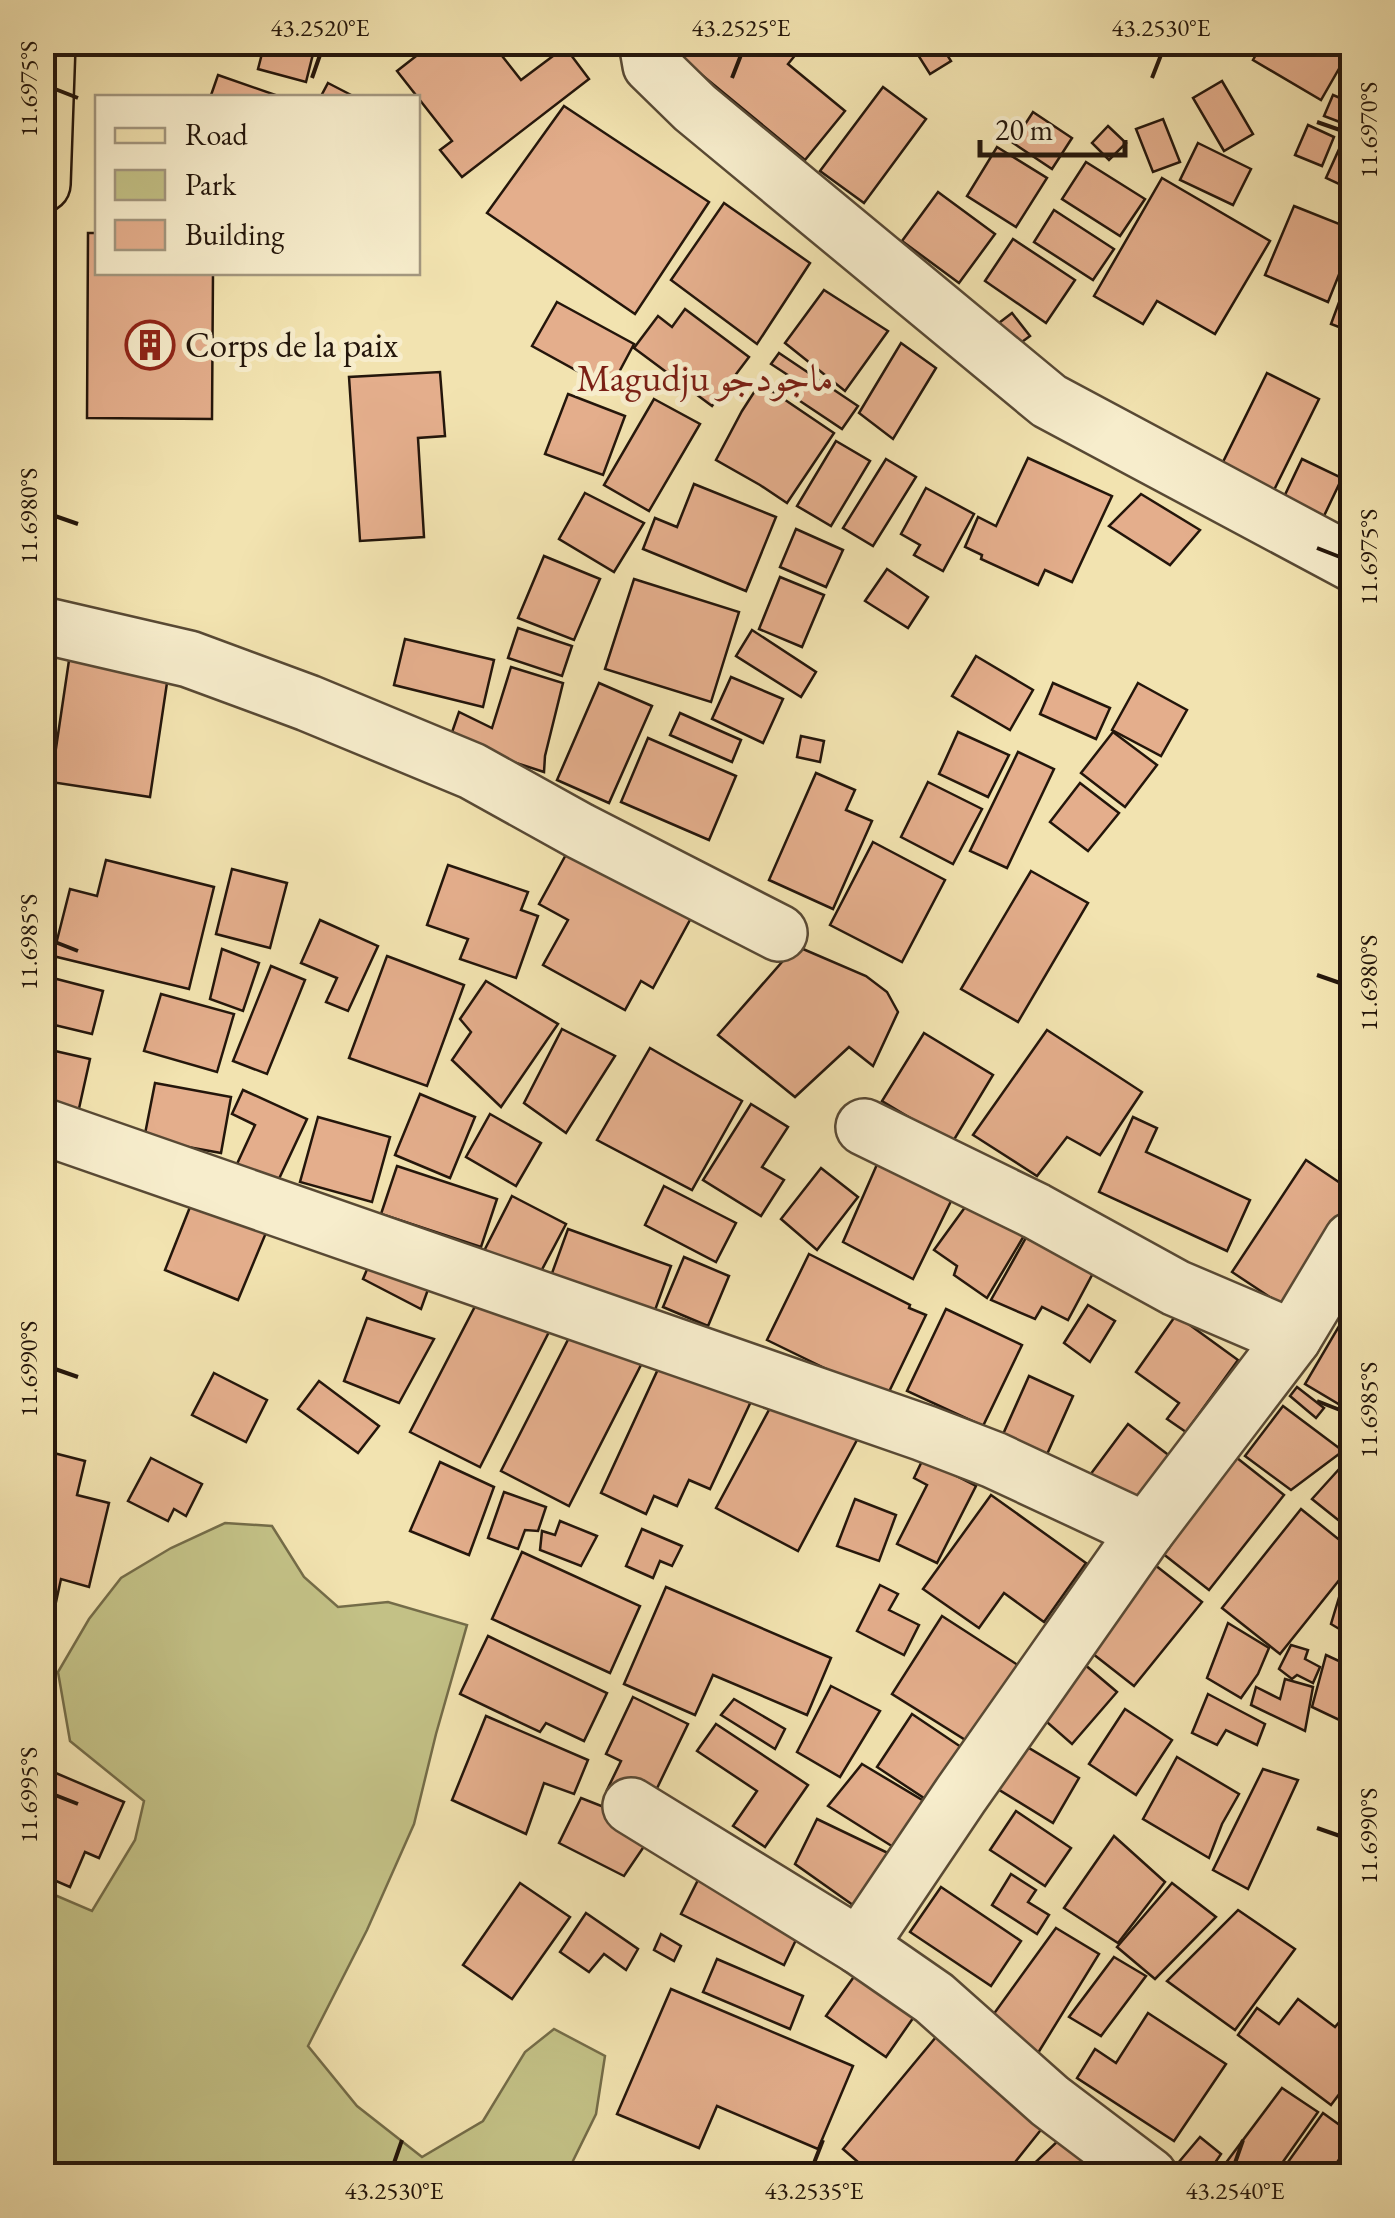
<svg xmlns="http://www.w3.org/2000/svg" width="1395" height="2218" font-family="'EB Garamond',Amiri,serif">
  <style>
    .green { fill: #c3c186; stroke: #746c48; stroke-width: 2.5 }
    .building { fill: #e4ae8c; stroke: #24160b; stroke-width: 2.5 }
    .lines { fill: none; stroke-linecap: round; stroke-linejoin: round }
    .minor-casing { stroke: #584934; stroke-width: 60 }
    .major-casing { stroke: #24160b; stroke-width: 60 }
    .minor { stroke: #f7edcc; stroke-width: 55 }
    .major { stroke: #f2e3b0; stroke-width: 55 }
    .ticks { fill: none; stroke: #24160b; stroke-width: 4 }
    .labels { text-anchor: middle; stroke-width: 10; stroke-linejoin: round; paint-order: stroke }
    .poi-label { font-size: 35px; fill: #24160b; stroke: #f7edcc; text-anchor: start }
    .neighbourhood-label { font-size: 38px; fill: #7a1f14; stroke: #f7edcc }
    .neatline { fill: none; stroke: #24160b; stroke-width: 4 }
    .ticks-label { font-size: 25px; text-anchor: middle; fill: #24160b }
  </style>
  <rect width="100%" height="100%" fill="#f2e3b0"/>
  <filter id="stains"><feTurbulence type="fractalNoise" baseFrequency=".002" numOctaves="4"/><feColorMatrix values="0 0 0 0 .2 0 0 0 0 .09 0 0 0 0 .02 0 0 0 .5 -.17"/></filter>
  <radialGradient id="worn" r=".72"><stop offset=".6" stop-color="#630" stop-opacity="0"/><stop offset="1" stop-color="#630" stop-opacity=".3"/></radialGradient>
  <!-- green -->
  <path class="green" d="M225 1523 272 1526 304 1577 338 1607 388 1602 467 1625 436 1734 414 1824 367 1930 308 2046 357 2106 422 2157 483 2121 525 2052 554 2029 605 2056 596 2114 566 2175H43V1890L92 1911 135 1840 144 1801 70 1741 58 1672 89 1619 121 1578 171 1548Z"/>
  <!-- building -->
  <g class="building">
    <path d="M211 42H254L253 51Z"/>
    <path d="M265 42H316L306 82 258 69Z"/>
    <path d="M434 42H491L521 80 565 47 589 79 462 177 440 150 452 141 397 71Z"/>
    <path d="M806 42 788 64 845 111 805 160 663 43Z"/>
    <path d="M939 42 951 61 930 74 918 55Z"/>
    <path d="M1263 42H1352V46L1321 100 1253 60Z"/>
    <path d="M218 75 284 98H210Z"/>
    <path d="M1222 81 1253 134 1224 151 1193 98Z"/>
    <path d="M328 83 357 98H320Z"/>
    <path d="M883 87 926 119 864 203 820 171Z"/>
    <path d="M1333 95 1352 103 1345 124 1324 116Z"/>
    <path d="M564 106 709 202 635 314 487 213Z"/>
    <path d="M1033 112 1072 138 1052 169 1013 143Z"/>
    <path d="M1163 119 1180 162 1153 172 1136 129Z"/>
    <path d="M1308 125 1334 137 1322 166 1295 155Z"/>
    <path d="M1108 126 1126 143 1109 160 1092 143Z"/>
    <path d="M1345 136 1352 139V190L1326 178Z"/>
    <path d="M1198 143 1251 169 1233 205 1180 180Z"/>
    <path d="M997 147 1047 178 1016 227 967 196Z"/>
    <path d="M1086 162 1145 199 1120 236 1062 199Z"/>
    <path d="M1162 178 1270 241 1215 334 1157 301 1143 324 1094 296Z"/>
    <path d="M938 192 995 234 959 283 902 241Z"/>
    <path d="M724 203 810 263 757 344 671 280Z"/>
    <path d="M1294 206 1352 229V242L1328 302 1265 275Z"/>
    <path d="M1054 210 1114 249 1093 280 1034 242Z"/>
    <path d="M88 233H98V272H213L212 419 87 418Z"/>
    <path d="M1013 239 1075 280 1046 323 985 281Z"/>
    <path d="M1352 267V332L1331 324Z"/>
    <path d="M824 290 888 331 845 391 785 343Z"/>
    <path d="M557 302 634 344 610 389 532 346Z"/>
    <path d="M685 309 749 357 712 406 634 348 658 316 672 327Z"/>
    <path d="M1012 313 1030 336 1008 352 991 329Z"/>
    <path d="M901 343 936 368 893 439 859 413Z"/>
    <path d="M779 353 858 406 842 429 788 393 797 381 771 364Z"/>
    <path d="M440 372 445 436 418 438 424 537 360 541 349 377Z"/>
    <path d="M1267 373 1319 399 1274 490 1222 464Z"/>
    <path d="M760 383 834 433 787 503 760 485 716 460 742 411Z"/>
    <path d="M568 394 625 416 603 475 545 454Z"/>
    <path d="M654 399 700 424 649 511 604 485Z"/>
    <path d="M836 441 870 461 831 526 797 506Z"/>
    <path d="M1028 458 1112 496 1072 582 1045 570 1038 585 981 559 982 555 965 547 978 517 996 526Z"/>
    <path d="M886 459 916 477 873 546 843 528Z"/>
    <path d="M1302 459 1342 478 1323 518 1283 499Z"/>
    <path d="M694 484 776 517 746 591 643 549 655 518 677 527Z"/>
    <path d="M926 488 974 514 943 571 914 555 920 545 901 534Z"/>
    <path d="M585 493 644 523 614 572 559 539Z"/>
    <path d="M1141 494 1200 530 1170 565 1109 526Z"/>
    <path d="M1352 497V534L1338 526Z"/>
    <path d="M796 529 843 550 826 587 780 567Z"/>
    <path d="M544 556 600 579 574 640 518 618Z"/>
    <path d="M887 569 928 597 908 628 865 601Z"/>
    <path d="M780 577 824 595 802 647 759 629Z"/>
    <path d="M634 579 739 612 711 702 605 669Z"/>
    <path d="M518 628 572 646 562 676 508 658Z"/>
    <path d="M752 630 816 672 801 697 736 656Z"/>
    <path d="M405 639 494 660 483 707 394 685Z"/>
    <path d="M72 640 171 656 150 797 51 782Z"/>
    <path d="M976 656 1033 690 1010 730 952 696Z"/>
    <path d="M511 667 563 683 545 756 544 772 449 741 459 712 492 728Z"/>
    <path d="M731 677 783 699 763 743 712 719Z"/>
    <path d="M599 683 652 706 609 803 557 780Z"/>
    <path d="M1053 683 1110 708 1096 739 1040 714Z"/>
    <path d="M1138 683 1187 710 1161 756 1112 730Z"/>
    <path d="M680 713 741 740 732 762 670 735Z"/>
    <path d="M958 732 1009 755 988 797 939 774Z"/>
    <path d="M1113 732 1157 765 1125 807 1081 773Z"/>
    <path d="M801 736 824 741 820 762 797 757Z"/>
    <path d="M648 738 736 776 709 840 621 802Z"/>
    <path d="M1018 752 1054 769 1007 868 970 851Z"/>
    <path d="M816 773 855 790 846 810 872 821 833 909 769 880Z"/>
    <path d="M928 782 982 809 953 864 901 837Z"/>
    <path d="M1080 783 1119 813 1088 851 1050 822Z"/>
    <path d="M574 840 697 907 653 988 641 981 625 1010 543 965 568 920 539 904Z"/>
    <path d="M873 842 945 880 902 962 830 925Z"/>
    <path d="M106 860 214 887 189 989 53 956 70 889 97 896Z"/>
    <path d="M448 865 528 892 521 910 538 916 516 978 460 959 468 939 427 925Z"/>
    <path d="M232 869 287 883 270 948 216 934Z"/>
    <path d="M1031 871 1088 903 1018 1022 961 989Z"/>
    <path d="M320 920 378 946 348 1011 326 1002 337 978 301 963Z"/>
    <path d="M796 946 866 976 887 992 898 1012 873 1066 849 1047 795 1097 718 1035Z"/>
    <path d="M222 949 259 963 243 1011 210 999Z"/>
    <path d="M387 956 464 985 427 1086 349 1058Z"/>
    <path d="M271 966 305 980 267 1074 233 1061Z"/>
    <path d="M49 977 103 991 92 1034 42 1022V1005Z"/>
    <path d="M486 981 558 1024 501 1107 452 1060 471 1032 460 1019Z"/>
    <path d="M161 994 234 1014 217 1072 144 1051Z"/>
    <path d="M562 1029 615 1056 566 1133 524 1103Z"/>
    <path d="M1047 1030 1142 1092 1100 1155 1067 1137 1037 1176 973 1135Z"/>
    <path d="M924 1033 993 1075 952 1143 882 1101Z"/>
    <path d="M42 1048 90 1059 78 1113 42 1106Z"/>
    <path d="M650 1048 742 1101 692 1190 597 1140Z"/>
    <path d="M155 1083 231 1097 221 1153 144 1139Z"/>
    <path d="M243 1090 307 1119 277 1183 237 1164 255 1125 232 1114Z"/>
    <path d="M420 1094 475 1117 450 1178 395 1155Z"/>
    <path d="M751 1104 788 1127 762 1167 784 1180 761 1216 703 1180Z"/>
    <path d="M490 1114 541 1143 516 1186 466 1157Z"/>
    <path d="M318 1117 390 1137 372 1202 300 1182Z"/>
    <path d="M1133 1117 1157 1128 1146 1152 1250 1200 1227 1251 1099 1192Z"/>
    <path d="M882 1153 954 1195 913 1279 843 1242Z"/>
    <path d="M1306 1160 1352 1191V1227L1285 1307 1232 1272Z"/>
    <path d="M397 1166 497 1199 481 1247 381 1214Z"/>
    <path d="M821 1168 858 1197 817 1250 781 1219Z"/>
    <path d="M664 1186 736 1223 716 1262 645 1225Z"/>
    <path d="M979 1188 1031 1224 987 1298 954 1275 957 1266 934 1250Z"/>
    <path d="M512 1196 566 1224 537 1279 484 1251Z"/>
    <path d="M194 1197 268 1228 238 1300 165 1270Z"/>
    <path d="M1032 1227 1099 1262 1068 1320 1042 1307 1035 1319 991 1300Z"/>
    <path d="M568 1229 671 1266 650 1324 547 1287Z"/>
    <path d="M378 1243 435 1270 421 1309 363 1279Z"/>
    <path d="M809 1254 910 1305 909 1308 926 1315 886 1398 767 1340Z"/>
    <path d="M684 1257 729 1276 708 1326 663 1307Z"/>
    <path d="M483 1291 552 1326 480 1467 410 1432Z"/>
    <path d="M1352 1304V1412L1305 1384Z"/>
    <path d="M1088 1305 1115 1321 1090 1362 1064 1343Z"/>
    <path d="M946 1309 1022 1345 983 1426 907 1391Z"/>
    <path d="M1176 1315 1238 1360 1186 1432 1167 1419 1179 1403 1136 1372Z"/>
    <path d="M367 1318 434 1339 399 1403 344 1381Z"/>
    <path d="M574 1328 642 1363 569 1506 501 1471Z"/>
    <path d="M665 1354 754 1395 710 1489 689 1480 677 1506 654 1496 646 1514 601 1493Z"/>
    <path d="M214 1373 267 1400 246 1442 192 1415Z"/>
    <path d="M1029 1376 1073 1396 1044 1461 1000 1441Z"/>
    <path d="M319 1381 379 1426 358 1453 298 1409Z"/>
    <path d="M1297 1387 1324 1408 1316 1418 1290 1396Z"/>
    <path d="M777 1395 858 1438 798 1551 716 1508Z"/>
    <path d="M1283 1406 1343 1451 1291 1490 1245 1456Z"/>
    <path d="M1128 1424 1175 1460 1137 1510 1090 1475Z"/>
    <path d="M42 1450 85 1461 77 1495 109 1503 89 1587 61 1579 51 1625 42 1623Z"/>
    <path d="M1232 1454 1284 1495 1209 1590 1157 1549Z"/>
    <path d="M1350 1457 1352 1459V1531L1312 1499Z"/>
    <path d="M151 1458 202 1484 186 1516 174 1509 168 1521 128 1501Z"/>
    <path d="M923 1459 976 1486 937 1563 897 1544 927 1485 914 1478Z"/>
    <path d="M440 1462 494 1487 469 1555 410 1531Z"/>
    <path d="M504 1492 546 1507 538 1531 525 1530 518 1549 488 1538Z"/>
    <path d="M991 1495 1086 1563 1044 1622 1004 1593 979 1628 923 1589Z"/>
    <path d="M855 1499 896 1515 879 1561 837 1546Z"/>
    <path d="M1301 1509 1352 1550V1564L1280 1654 1222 1608Z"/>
    <path d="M560 1521 597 1536 581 1566 540 1550 542 1531 555 1535Z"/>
    <path d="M642 1529 682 1546 672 1566 660 1561 653 1578 626 1566Z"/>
    <path d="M522 1552 640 1606 610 1673 492 1619Z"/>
    <path d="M1155 1565 1202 1602 1134 1686 1088 1650Z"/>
    <path d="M1352 1565V1661L1346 1659 1351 1636 1331 1624 1347 1571Z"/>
    <path d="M880 1585 898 1594 889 1610 919 1625 904 1655 857 1631Z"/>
    <path d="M666 1587 831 1658 807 1715 713 1675 695 1715 624 1684Z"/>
    <path d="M942 1616 1024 1669 975 1746 892 1694Z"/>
    <path d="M1228 1623 1269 1648 1258 1674 1241 1698 1207 1678Z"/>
    <path d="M488 1636 607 1693 584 1741 546 1723 540 1732 460 1694Z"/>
    <path d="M1291 1645 1308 1650 1305 1659 1320 1667 1313 1683 1297 1675 1292 1679 1279 1669Z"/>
    <path d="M1326 1655 1352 1667V1726L1312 1707Z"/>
    <path d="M1077 1658 1117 1692 1072 1744 1032 1709Z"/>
    <path d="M1285 1679 1313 1687 1305 1731 1251 1705 1256 1687 1280 1699Z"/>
    <path d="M831 1686 880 1711 840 1777 797 1752Z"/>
    <path d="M1208 1694 1265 1724 1257 1745 1226 1730 1217 1745 1192 1733Z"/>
    <path d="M633 1697 688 1724 647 1809 607 1790 621 1761 606 1754Z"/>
    <path d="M734 1699 785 1729 775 1749 721 1715Z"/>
    <path d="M1125 1709 1172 1740 1136 1795 1089 1764Z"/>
    <path d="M912 1714 967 1751 933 1804 877 1767Z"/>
    <path d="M486 1716 588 1760 574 1794 544 1783 526 1834 452 1800Z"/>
    <path d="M716 1724 808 1785 765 1847 733 1826 757 1791 697 1751Z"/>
    <path d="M1014 1739 1079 1778 1053 1823 988 1783Z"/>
    <path d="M1177 1757 1239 1794 1222 1824 1209 1858 1143 1819Z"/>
    <path d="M862 1764 944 1813 906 1855 828 1806Z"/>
    <path d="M1263 1769 1298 1780 1248 1889 1213 1870Z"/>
    <path d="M51 1771 124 1802 99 1858 85 1852 70 1887 42 1875V1790Z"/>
    <path d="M581 1798 632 1818 649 1839 624 1876 559 1843Z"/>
    <path d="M1016 1811 1071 1848 1045 1886 990 1850Z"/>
    <path d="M817 1819 890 1854 874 1920 795 1864Z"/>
    <path d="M1114 1836 1165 1882 1118 1943 1064 1908Z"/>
    <path d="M702 1872 804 1923 784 1965 681 1914Z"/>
    <path d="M1011 1874 1036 1890 1028 1902 1049 1915 1037 1934 992 1905Z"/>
    <path d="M520 1883 570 1917 512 1999 463 1965Z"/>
    <path d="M1172 1883 1216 1917 1155 1979 1117 1947Z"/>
    <path d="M941 1887 1021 1941 991 1986 910 1932Z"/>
    <path d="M1238 1910 1295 1949 1235 2030 1167 1981Z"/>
    <path d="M586 1913 638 1949 626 1970 604 1954 589 1972 560 1952Z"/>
    <path d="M1056 1928 1099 1954 1038 2053 993 2015Z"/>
    <path d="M661 1934 681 1946 674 1961 654 1950Z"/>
    <path d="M1114 1957 1146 1976 1101 2036 1069 2017Z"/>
    <path d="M717 1959 803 1996 790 2029 703 1992Z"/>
    <path d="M858 1971 918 2011 886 2057 826 2016Z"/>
    <path d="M671 1989 853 2066 818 2149 717 2106 699 2148 617 2114Z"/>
    <path d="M1298 1999 1335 2027 1350 2009 1352 2011V2077L1331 2105 1238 2035 1257 2008 1279 2024Z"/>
    <path d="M1148 2013 1226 2064 1174 2141 1077 2078 1095 2049 1116 2063Z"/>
    <path d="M936 2037 1044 2126 1004 2176H874L843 2149Z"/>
    <path d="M1282 2088 1318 2112 1273 2176H1216Z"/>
    <path d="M1323 2113 1352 2134V2140L1336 2164 1352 2176H1278Z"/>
    <path d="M1063 2136 1111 2166 1101 2176H1021Z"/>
    <path d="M1200 2137 1221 2154 1206 2176H1182L1173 2169Z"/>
  </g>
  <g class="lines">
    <!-- minor casing -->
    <g class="minor-casing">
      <g id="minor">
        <path d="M647 42 651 65 695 108 1049 401 1352 563"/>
        <path d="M42 625 189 659 308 703 472 771 580 831 779 933"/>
        <path d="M42 1126 924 1433 994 1460 1146 1531"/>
        <path d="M864 1127 1036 1211 1176 1288 1293 1338"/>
        <path d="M631 1806 859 1946 934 1998 1050 2101 1149 2176"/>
        <path d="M859 1946 960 1796 1146 1531 1293 1338 1352 1240"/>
      </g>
    </g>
    <!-- major casing -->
    <g class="major-casing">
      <path id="major" d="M42 184 47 42"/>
    </g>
    <!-- minor -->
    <use href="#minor" class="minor"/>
    <!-- major -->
    <use href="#major" class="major"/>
  </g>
  <!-- ticks -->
  <path class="ticks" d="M312 78 320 55M732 78 741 55M1152 78 1161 55M55 89 78 98M1317 122 1340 130M55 516 78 524M1317 548 1340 557M55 942 78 951M1317 975 1340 983M55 1369 78 1377M1317 1401 1340 1410M55 1795 78 1804M1317 1828 1340 1836M394 2163 402 2140M814 2163 823 2140M1235 2163 1243 2140"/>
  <!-- icons -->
  <defs>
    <g id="building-ring" transform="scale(2.5)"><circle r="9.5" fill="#f7edcc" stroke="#8f2418" stroke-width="1.5"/><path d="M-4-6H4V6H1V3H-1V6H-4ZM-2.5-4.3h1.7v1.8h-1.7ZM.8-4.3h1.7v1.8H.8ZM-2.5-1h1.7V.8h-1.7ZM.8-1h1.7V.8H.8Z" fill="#8f2418"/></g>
  </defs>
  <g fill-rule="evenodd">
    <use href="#building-ring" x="150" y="345"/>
  </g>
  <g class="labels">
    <!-- poi labels -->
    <g class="poi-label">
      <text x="185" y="357">Corps de la paix</text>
    </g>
    <!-- neighbourhood labels -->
    <g class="neighbourhood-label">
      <text x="705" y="391">Magudju ماجودجو</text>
    </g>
  </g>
  <!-- margin -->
  <rect width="1395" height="2218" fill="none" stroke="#f2e3b0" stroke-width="110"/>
  <!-- legend -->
  <rect x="95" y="95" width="325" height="180" fill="#f7edcc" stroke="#a3977f" stroke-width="2.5"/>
  <rect x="115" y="128" width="50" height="15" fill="#f2e3b0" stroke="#a3977f" stroke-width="2.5"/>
  <text x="185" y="145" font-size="30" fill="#24160b">Road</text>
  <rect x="115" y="170" width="50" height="30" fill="#c3c186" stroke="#a3977f" stroke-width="2.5"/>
  <text x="185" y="195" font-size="30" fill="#24160b">Park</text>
  <rect x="115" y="220" width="50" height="30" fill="#e4ae8c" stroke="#a3977f" stroke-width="2.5"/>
  <text x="185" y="245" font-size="30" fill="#24160b">Building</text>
  <!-- scale -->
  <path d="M980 140v15h145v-15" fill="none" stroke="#24160b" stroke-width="5"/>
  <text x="995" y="140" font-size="30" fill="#24160b" stroke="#f7edcc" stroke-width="8" paint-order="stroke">20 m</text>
  <rect x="55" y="55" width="1285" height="2108" class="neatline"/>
  <g class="ticks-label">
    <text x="320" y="36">43.2520°E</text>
    <text x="741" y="36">43.2525°E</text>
    <text x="1161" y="36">43.2530°E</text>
    <text transform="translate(28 89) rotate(-90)" y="9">11.6975°S</text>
    <text transform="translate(1368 130) rotate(-90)" y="9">11.6970°S</text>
    <text transform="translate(28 516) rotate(-90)" y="9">11.6980°S</text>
    <text transform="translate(1368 557) rotate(-90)" y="9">11.6975°S</text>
    <text transform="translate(28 942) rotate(-90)" y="9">11.6985°S</text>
    <text transform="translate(1368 983) rotate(-90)" y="9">11.6980°S</text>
    <text transform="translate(28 1369) rotate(-90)" y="9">11.6990°S</text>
    <text transform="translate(1368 1410) rotate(-90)" y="9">11.6985°S</text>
    <text transform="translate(28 1795) rotate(-90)" y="9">11.6995°S</text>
    <text transform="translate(1368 1836) rotate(-90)" y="9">11.6990°S</text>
    <text x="394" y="2199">43.2530°E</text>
    <text x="814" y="2199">43.2535°E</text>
    <text x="1235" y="2199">43.2540°E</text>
  </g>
  <rect width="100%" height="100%" filter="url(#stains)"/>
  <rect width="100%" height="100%" fill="url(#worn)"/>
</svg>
